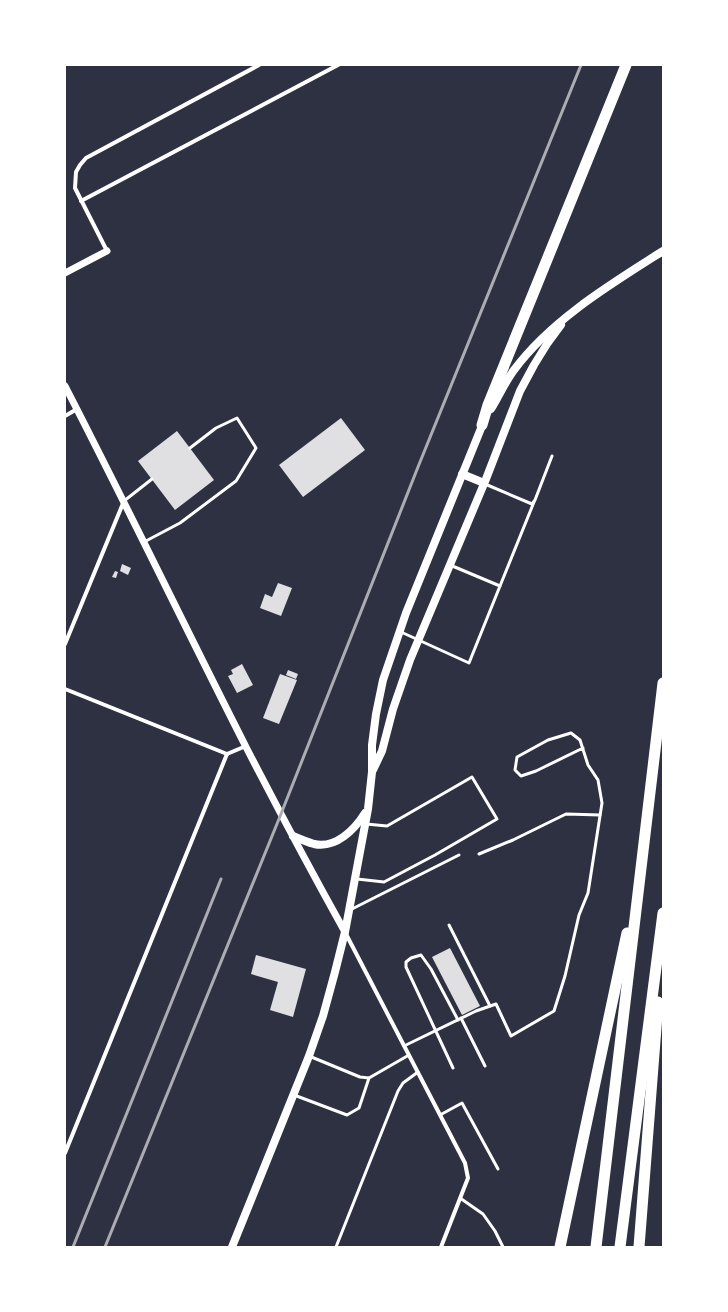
<svg xmlns="http://www.w3.org/2000/svg" width="728" height="1312" font-family="'Noto Sans',sans-serif">
  <style>
    .building { fill: #e0e0e3 }
    .lines { fill: none; stroke-linecap: round; stroke-linejoin: round }
    .service { stroke: #fff; stroke-width: 3 }
    .minor { stroke: #fff; stroke-width: 4 }
    .tertiary { stroke: #fff; stroke-width: 7 }
    .secondary { stroke: #fff; stroke-width: 8 }
    .motorway { stroke: #fff; stroke-width: 11 }
    .rail { stroke: #abadb3; stroke-width: 3 }
  </style>
  <rect width="100%" height="100%" fill="#2d3142"/>
  <!-- building -->
  <g class="building">
    <path d="M341 418 365 450 303 497 279 465Z"/>
    <path d="M177 431 214 480 175 510 138 461Z"/>
    <path d="M122 564 131 568 128 575 120 571Z"/>
    <path d="M115 571 118 572 116 578 112 577Z"/>
    <path d="M278 583 292 588 281 616 260 608 265 594 272 597Z"/>
    <path d="M242 664 253 685 237 693 228 676 233 674 231 670Z"/>
    <path d="M288 670 298 674 296 679 286 675Z"/>
    <path d="M280 674 297 680 279 724 263 718Z"/>
    <path d="M450 948 480 1006 462 1015 432 957Z"/>
    <path d="M256 955 306 969 293 1017 270 1010 278 982 251 974Z"/>
  </g>
  <g class="lines">
    <!-- service -->
    <g class="service">
      <path d="M485 484 532 504 535 500 552 456"/>
      <path d="M124 501 152 479"/>
      <path d="M144 542 180 523 236 481 256 448 237 418 216 428 190 448"/>
      <path d="M500 586 534 502"/>
      <path d="M401 632 469 663 500 586 450 565"/>
      <path d="M479 854 513 840 566 814 600 815"/>
      <path d="M357 879 384 882 435 855 497 819 472 777 387 826 366 824"/>
      <path d="M350 910 459 855"/>
      <path d="M449 925 490 1006"/>
      <path d="M461 1018 485 1066"/>
      <path d="M404 1046 476 1011 496 1004 511 1036 554 1011 565 976 579 915 588 893 602 803 598 780 588 765 580 740 571 733 548 740 517 757 515 770 521 776 536 771 583 748"/>
      <path d="M309 1056 360 1077 369 1078 409 1055"/>
      <path d="M453 1068 406 967V962L411 958 421 955 431 969 458 1020"/>
      <path d="M294 1095 347 1115 359 1108 369 1078"/>
      <path d="M440 1115 462 1103 498 1169"/>
      <path d="M460 1198 483 1214 495 1231 503 1247"/>
      <path d="M336 1247 398 1091 403 1083 418 1072"/>
    </g>
    <!-- minor -->
    <g class="minor">
      <path d="M81 201 338 65"/>
      <path d="M107 251 75 188 76 172 80 165 86 158 259 65"/>
      <path d="M65 416 77 409"/>
      <path d="M65 644 124 501"/>
      <path d="M65 689 227 754"/>
      <path d="M227 754 246 746"/>
      <path d="M346 934 465 1163 468 1178 441 1247"/>
      <path d="M65 1153 227 754"/>
    </g>
    <!-- tertiary -->
    <g class="tertiary">
      <path d="M65 273 107 251"/>
      <path d="M65 386C127 506 185 627 246 747 278 809 311 871 345 932"/>
    </g>
    <!-- secondary -->
    <g class="secondary">
      <path d="M491 409C499 396 505 382 514 370 551 320 611 284 663 251"/>
      <path d="M462 474 484 483"/>
      <path d="M373 770 382 751 393 709 410 660 486 479 520 391 534 365 547 344 561 325"/>
      <path d="M293 836C300 839 307 842 314 844 336 849 355 829 365 813"/>
      <path d="M232 1247 309 1056 323 1016 335 972 345 932 368 809 372 772V745L376 714 383 680 406 613 484 421"/>
    </g>
    <!-- motorway -->
    <g class="motorway">
      <path d="M482 425 488 405 626 65"/>
      <path d="M560 1247 627 933"/>
      <path d="M596 1247 663 683"/>
      <path d="M620 1247 663 913"/>
      <path d="M639 1247 658 1002"/>
    </g>
    <!-- rail -->
    <g class="rail">
      <path d="M73 1247 221 879"/>
      <path d="M105 1247 281 814 418 467 581 65"/>
    </g>
  </g>
  <!-- border -->
  <rect width="728" height="1312" fill="none" stroke="#ffffff" stroke-width="132"/>
</svg>
